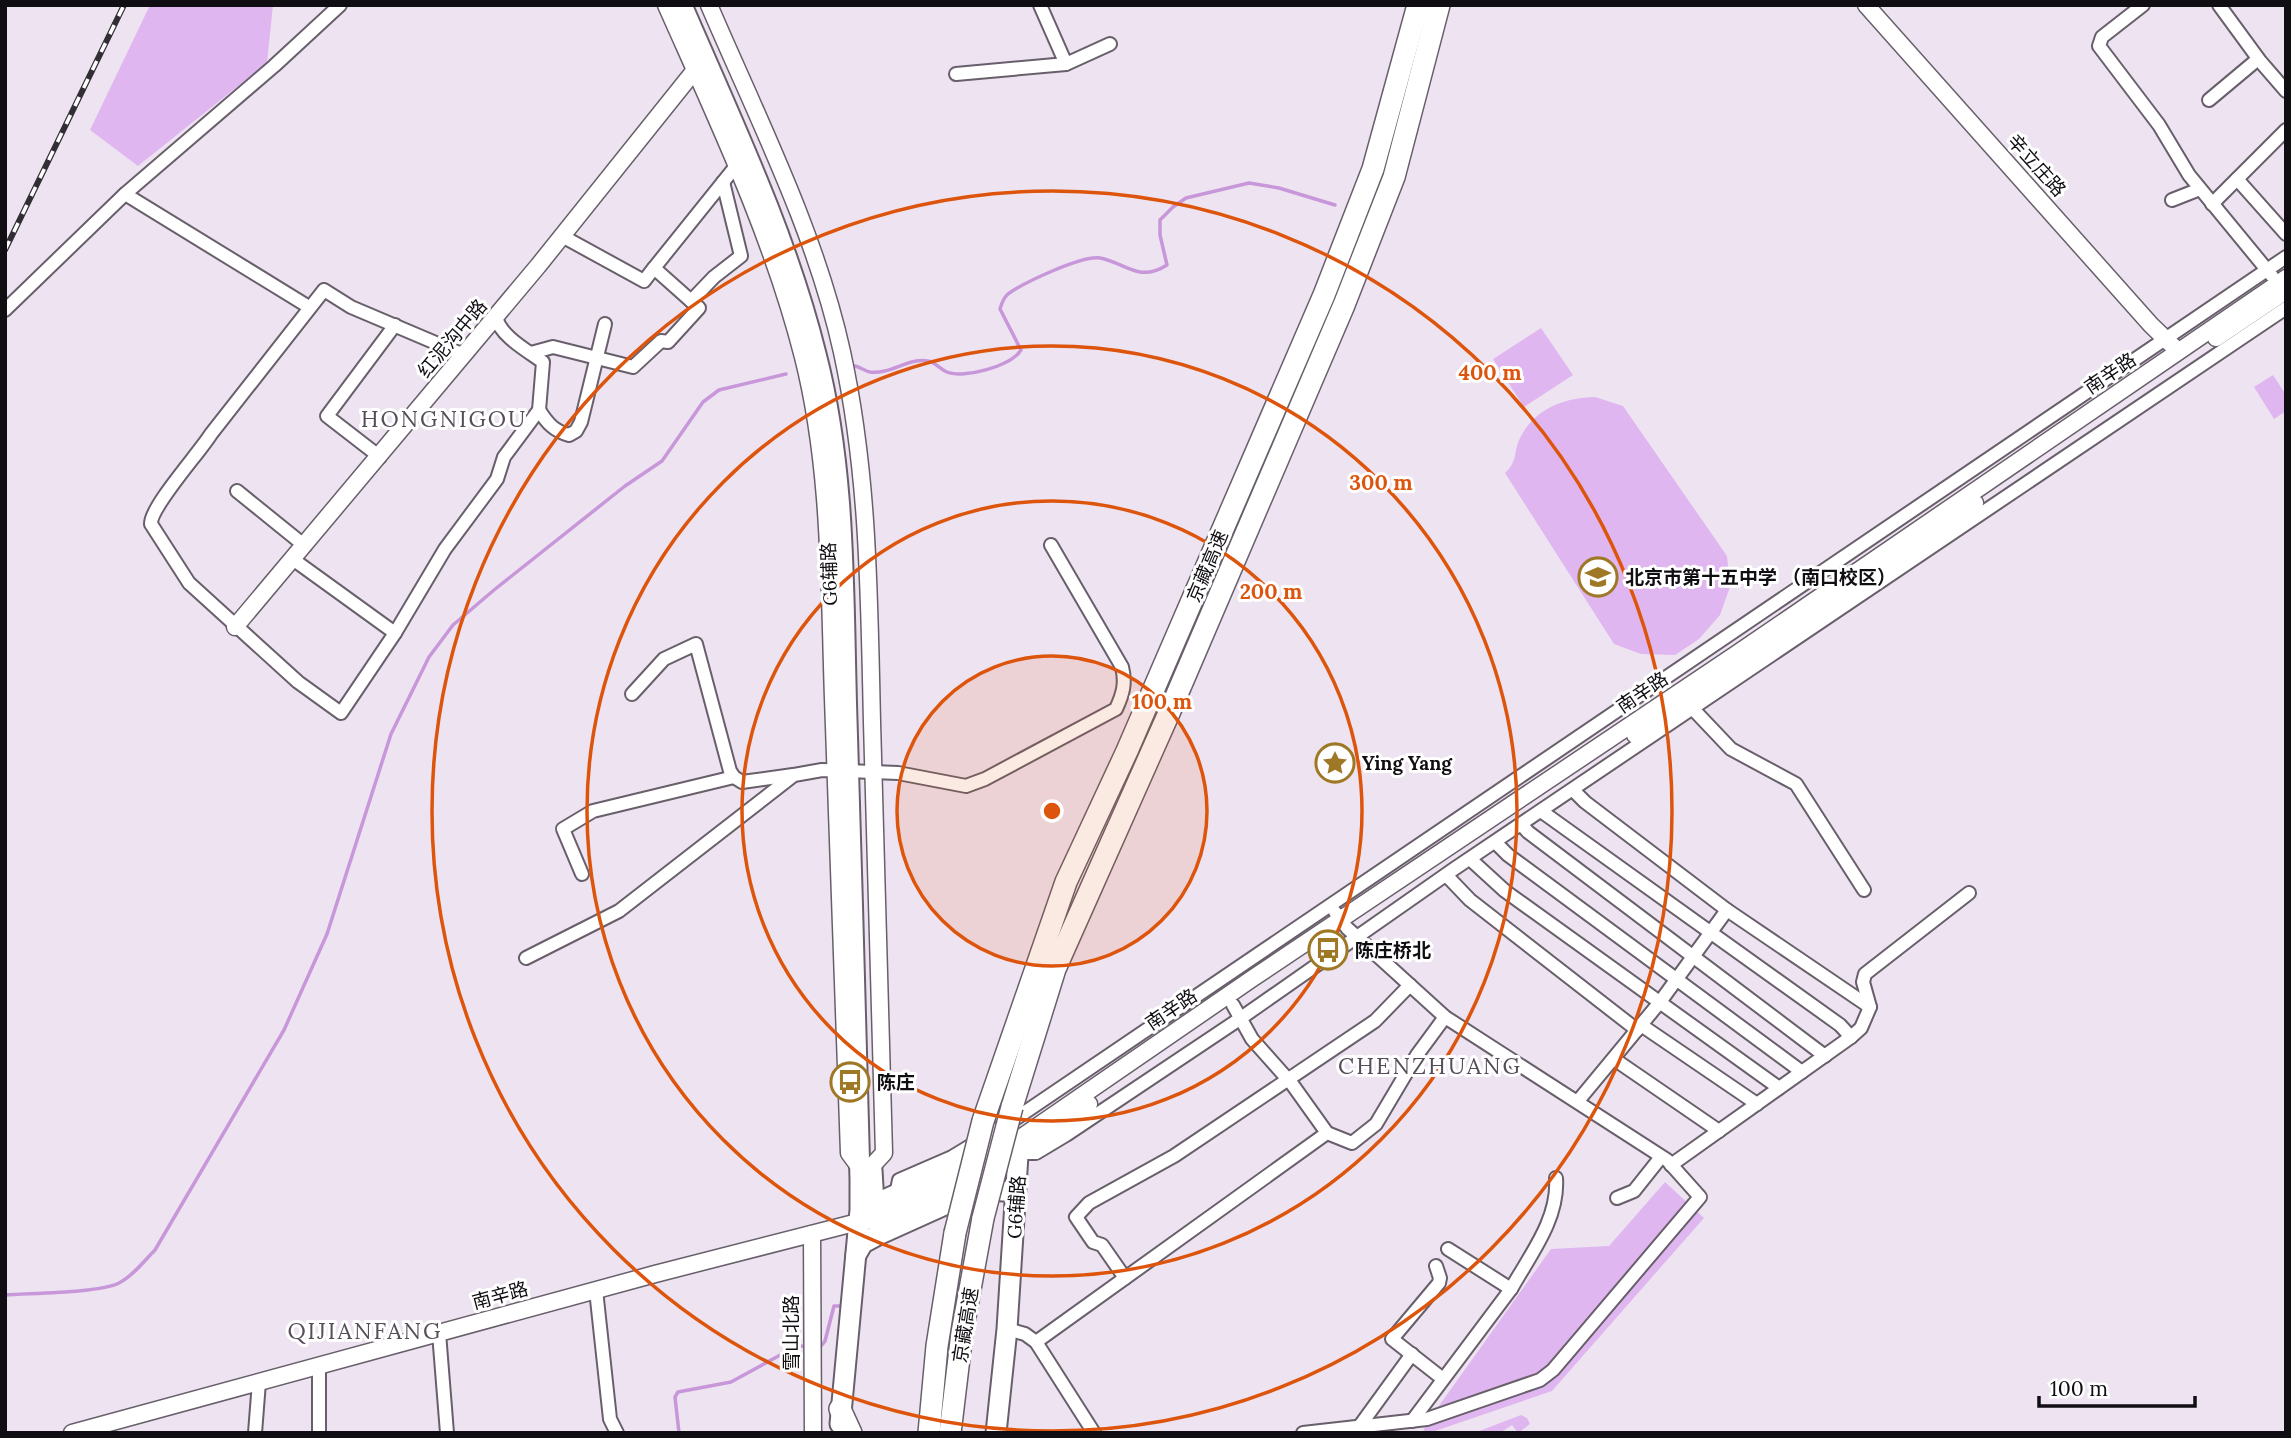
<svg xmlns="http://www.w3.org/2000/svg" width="2291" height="1438" font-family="Lora,'Noto Sans SC',serif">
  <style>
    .green { fill: #e0b6f0 }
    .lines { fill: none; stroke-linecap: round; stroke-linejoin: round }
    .stream { stroke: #c797da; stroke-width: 3.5 }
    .street-casing { stroke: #685f6b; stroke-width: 16 }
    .secondary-casing { stroke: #685f6b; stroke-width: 19 }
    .primary-casing { stroke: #685f6b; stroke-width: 23 }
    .highway-casing { stroke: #685f6b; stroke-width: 24 }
    .street { stroke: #fff; stroke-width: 12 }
    .secondary { stroke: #fff; stroke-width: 16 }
    .primary { stroke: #fff; stroke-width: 19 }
    .highway { stroke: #fff; stroke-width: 21 }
    .rail-casing { stroke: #322e35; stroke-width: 6 }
    .rail { stroke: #fff; stroke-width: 3.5; stroke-dasharray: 10; stroke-linecap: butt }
    .highway-bridge-casing { stroke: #685f6b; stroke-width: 24; stroke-linecap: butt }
    .highway-bridge { stroke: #fff; stroke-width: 21 }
    .ring { fill: none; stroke: #dd550c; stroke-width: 3.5 }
    .labels { text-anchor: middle; stroke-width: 6; stroke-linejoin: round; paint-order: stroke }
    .street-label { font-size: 19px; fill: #110e13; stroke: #fff }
    .poi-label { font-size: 19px; font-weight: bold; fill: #110e13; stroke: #fff; text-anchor: start }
    .quarter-label { font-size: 23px; letter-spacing: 2px; fill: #554d58; stroke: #fff }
    .centre { fill: #dd550c; stroke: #fff; stroke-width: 3.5 }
    .ring-label { font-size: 21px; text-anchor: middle; font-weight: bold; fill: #dd550c; stroke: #fff; stroke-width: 6; stroke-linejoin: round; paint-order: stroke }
  </style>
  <rect width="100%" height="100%" fill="#eee4f1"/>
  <!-- green -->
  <g class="green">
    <path d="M150 5H273L267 63 138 166 90 130Z"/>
    <path d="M1541 328 1573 375 1524 407 1493 359Z"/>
    <path d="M2273 375 2286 395V411L2274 419 2254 387Z"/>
    <path d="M1595 397 1623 406 1727 556 1730 587 1720 615 1699 639 1675 655 1641 654 1614 644 1505 473C1518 461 1513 453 1520 438 1535 408 1564 398 1595 397Z"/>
    <path d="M1665 1182 1704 1218 1552 1391 1435 1431 1423 1432 1426 1424 1551 1249 1609 1246Z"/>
    <path d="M1521 1415 1527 1418 1530 1424 1518 1433 1512 1425 1500 1433H1474Z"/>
  </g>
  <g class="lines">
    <!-- stream -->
    <g class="stream">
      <path d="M855 366C860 367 865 371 870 372 890 375 909 357 928 361 935 362 940 369 947 372 964 379 1011 366 1021 350L1000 309C1002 303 1003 298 1008 294 1023 283 1082 255 1100 258 1126 263 1139 283 1167 265L1160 235V220L1173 207 1186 198 1249 183 1279 188 1335 205"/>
      <path d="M5 1295C30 1293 100 1293 119 1283 133 1276 144 1261 155 1250L284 1030 327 934 391 734 429 657 453 625 494 590 625 486 662 461 703 402 719 390 786 374"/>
      <path d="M822 1345 825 1341 834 1306H841"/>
      <path d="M679 1433 675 1397 678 1392 731 1382 795 1347 803 1346"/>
    </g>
    <!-- street casing -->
    <g class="street-casing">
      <g id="street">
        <path d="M1040 5 1066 64 1110 44"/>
        <path d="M2143 5 2102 37 2099 46 2159 125 2189 175 2272 276"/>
        <path d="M2219 5 2260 61 2286 91"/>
        <path d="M956 74 1066 64"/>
        <path d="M2209 100 2258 59"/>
        <path d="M2237 179 2286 234"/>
        <path d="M125 194 309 307"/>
        <path d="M2172 200 2200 189"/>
        <path d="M2212 204 2286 130"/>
        <path d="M562 236 644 281 654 268"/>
        <path d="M691 301 714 277 741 256 723 182"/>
        <path d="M5 310 125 194 274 66 340 5"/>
        <path d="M531 353 553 347 633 367 661 341 668 342 699 308 654 268 736 166"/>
        <path d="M539 410C547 423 554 431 569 435L576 431 581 422 605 324"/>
        <path d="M380 457 327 416 395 325"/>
        <path d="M237 491 305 546"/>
        <path d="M294 560 395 633 445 549 497 479 504 457 539 410 543 362C528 351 500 336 496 317"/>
        <path d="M395 633 341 713 298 682 189 583 151 524C150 507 200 452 211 434L324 290 351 307 464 355"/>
        <path d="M632 694 664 659 696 644 730 771 734 777 742 782 793 775"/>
        <path d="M1693 709 1731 749 1796 784 1864 890"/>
        <path d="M1573 790 1585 802 1727 910 1870 1007"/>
        <path d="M1541 811 1840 1025 1851 1037"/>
        <path d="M1521 824 1528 832 1825 1056"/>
        <path d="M1495 842 1508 855 1802 1072"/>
        <path d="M1470 859 1505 891 1779 1088"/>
        <path d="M582 874 563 829 593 811 734 777"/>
        <path d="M1446 875 1470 900 1637 1030"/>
        <path d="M526 958 619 911 794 775 822 770 898 773 966 786 985 779 1116 709C1123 694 1126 683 1122 667L1051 545"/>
        <path d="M1233 1005 1252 1039 1292 1084 1327 1133"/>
        <path d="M1641 1025 1757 1104"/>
        <path d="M1614 1059 1719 1131"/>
        <path d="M1578 1101 1660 1002 1727 910"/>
        <path d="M1019 1153H1036L1066 1135 1241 1018 1454 869 2286 308"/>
        <path d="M1671 1165 1851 1037 1861 1028 1870 1007 1863 982 1865 974 1969 893"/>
        <path d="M896 1195 899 1180 952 1157 1018 1117 2286 257"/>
        <path d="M1617 1198 1634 1191 1661 1157"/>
        <path d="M1448 1249 1511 1289C1530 1255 1559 1219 1556 1178"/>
        <path d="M1436 1266 1440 1278 1439 1283 1392 1339 1443 1379"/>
        <path d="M1125 1278 1102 1245 1093 1242 1076 1217 1089 1203 1174 1156 1375 1021 1410 985"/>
        <path d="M596 1290 610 1419 617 1433"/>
        <path d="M1007 1329 1025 1334 1036 1342 1094 1433"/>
        <path d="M439 1333 447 1433"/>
        <path d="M1036 1342 1327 1133 1352 1143 1376 1124 1417 1055 1445 1017"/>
        <path d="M1412 1421 1511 1289"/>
        <path d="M1359 1427 1412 1354"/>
        <path d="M255 1433 259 1382"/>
        <path d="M319 1433V1365"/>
        <path d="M1303 1433 1427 1419 1540 1380 1553 1370 1700 1197 1667 1160 1445 1017 1347 928 1335 912"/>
      </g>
    </g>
    <!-- secondary casing -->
    <g class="secondary-casing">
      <g id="secondary">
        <path d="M666 5C717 120 772 235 803 357 831 468 829 584 833 698 838 850 844 1001 849 1153L860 1168"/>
        <path d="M709 5C757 117 816 233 842 352 869 476 869 596 872 722 876 866 880 1010 884 1153L872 1166"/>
        <path d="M1866 5 2151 325 2178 351"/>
        <path d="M2216 338 2286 291"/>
        <path d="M235 627 538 266 695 70"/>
        <path d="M1635 735 1975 503"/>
        <path d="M1019 1139 1253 978 1735 655 2286 278"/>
        <path d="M1019 1153 1089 1104"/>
        <path d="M812 1234 813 1433"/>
        <path d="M72 1433 655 1274 858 1222"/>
      </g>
    </g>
    <!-- primary casing -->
    <g class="primary-casing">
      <g id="primary">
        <path d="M682 5C731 119 786 233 816 354 847 473 843 598 847 720 851 873 857 1026 860 1179V1210L840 1424"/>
        <path d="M864 1209 1019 1139 1007 1329 996 1433"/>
        <path d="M858 1222 874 1204 872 1170"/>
        <path d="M859 1222 890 1213 979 1172"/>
        <path d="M856 1255 863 1243 878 1235 980 1189 1003 1191"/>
      </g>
    </g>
    <!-- highway casing -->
    <g class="highway-casing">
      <g id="highway">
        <path d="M1012 1107 1055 969 1169 713 1344 305 1394 177 1439 5"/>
        <path d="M983 1121 1066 882 1127 751 1324 295 1373 169 1418 5"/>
        <path d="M840 1409 851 1433"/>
        <path d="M929 1433 937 1346 955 1233"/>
        <path d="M950 1433 962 1333 983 1218"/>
      </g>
    </g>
    <!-- street -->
    <use href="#street" class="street"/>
    <!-- secondary -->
    <use href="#secondary" class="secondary"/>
    <!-- primary -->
    <use href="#primary" class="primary"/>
    <!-- highway -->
    <use href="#highway" class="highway"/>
    <!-- rail casing -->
    <g class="rail-casing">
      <path id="rail" d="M5 250 124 5"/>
    </g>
    <!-- rail -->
    <use href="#rail" class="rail"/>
    <!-- highway-bridge casing -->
    <g class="highway-bridge-casing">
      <g id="highway-bridge">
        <path d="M983 1218 1012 1107"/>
        <path d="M955 1233 983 1121"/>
      </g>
    </g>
    <!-- highway-bridge -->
    <use href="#highway-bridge" class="highway-bridge"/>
  </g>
  <!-- distance rings -->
  <circle cx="1052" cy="811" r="155" fill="#dd550c" fill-opacity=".12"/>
  <g class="ring">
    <circle cx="1052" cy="811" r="155"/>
    <circle cx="1052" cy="811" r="310"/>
    <circle cx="1052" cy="811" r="465"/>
    <circle cx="1052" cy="811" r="620"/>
  </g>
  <!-- icons -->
  <defs>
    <g id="school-ring" transform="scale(2.0125)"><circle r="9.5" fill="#fff" stroke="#9f7825" stroke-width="1.5"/><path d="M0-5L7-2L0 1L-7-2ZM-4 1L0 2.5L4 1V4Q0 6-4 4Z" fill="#9f7825"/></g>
    <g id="sight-ring" transform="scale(2.0125)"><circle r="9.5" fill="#fff" stroke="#9f7825" stroke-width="1.5"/><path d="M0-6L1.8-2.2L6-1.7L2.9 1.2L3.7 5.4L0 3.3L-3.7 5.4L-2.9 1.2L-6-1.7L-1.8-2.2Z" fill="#9f7825"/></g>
    <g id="bus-ring" transform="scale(2.0125)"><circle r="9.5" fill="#fff" stroke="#9f7825" stroke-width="1.5"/><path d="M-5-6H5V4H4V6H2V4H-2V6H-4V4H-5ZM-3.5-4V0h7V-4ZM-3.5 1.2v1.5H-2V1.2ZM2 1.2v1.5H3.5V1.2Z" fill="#9f7825"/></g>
  </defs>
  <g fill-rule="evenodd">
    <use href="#school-ring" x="1598" y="577"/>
    <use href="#sight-ring" x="1335" y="763"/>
    <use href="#bus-ring" x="1328" y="950"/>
    <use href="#bus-ring" x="850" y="1082"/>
  </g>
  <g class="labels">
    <!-- street labels -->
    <g class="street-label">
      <text transform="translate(2037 165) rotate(48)" y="7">辛立庄路</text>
      <text transform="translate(452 338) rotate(-50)" y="7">红泥沟中路</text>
      <text transform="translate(2110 373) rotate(-34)" y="7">南辛路</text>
      <text transform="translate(1207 566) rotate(-67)" y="7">京藏高速</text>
      <text transform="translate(829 574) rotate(-92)" y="7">G6辅路</text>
      <text transform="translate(1642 692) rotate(-34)" y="7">南辛路</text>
      <text transform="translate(1171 1009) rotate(-34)" y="7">南辛路</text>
      <text transform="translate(1016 1207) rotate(-86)" y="7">G6辅路</text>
      <text transform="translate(500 1295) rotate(-15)" y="7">南辛路</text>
      <text transform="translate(965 1325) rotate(-81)" y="7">京藏高速</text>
      <text transform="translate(791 1333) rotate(-90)" y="7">雪山北路</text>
    </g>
    <!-- poi labels -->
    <g class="poi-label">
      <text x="1625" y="584">北京市第十五中学 （南口校区）</text>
      <text x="1362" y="770">Ying Yang</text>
      <text x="1355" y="957">陈庄桥北</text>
      <text x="877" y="1089">陈庄</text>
    </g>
    <!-- quarter labels -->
    <g class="quarter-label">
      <text x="444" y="427">HONGNIGOU</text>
      <text x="1430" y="1074">CHENZHUANG</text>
      <text x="365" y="1339">QIJIANFANG</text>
    </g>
  </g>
  <circle cx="1052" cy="811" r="10" class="centre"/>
  <g class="ring-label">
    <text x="1490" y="380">400 m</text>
    <text x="1381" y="490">300 m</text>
    <text x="1271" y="599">200 m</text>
    <text x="1162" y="709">100 m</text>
  </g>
  <!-- border -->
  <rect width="2291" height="1438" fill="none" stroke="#110e13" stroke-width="14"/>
  <!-- scale -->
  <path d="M2039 1396v10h156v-10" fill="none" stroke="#110e13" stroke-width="3.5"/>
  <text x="2050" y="1396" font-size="21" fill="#110e13" stroke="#ffffff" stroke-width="5" paint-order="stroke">100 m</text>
</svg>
